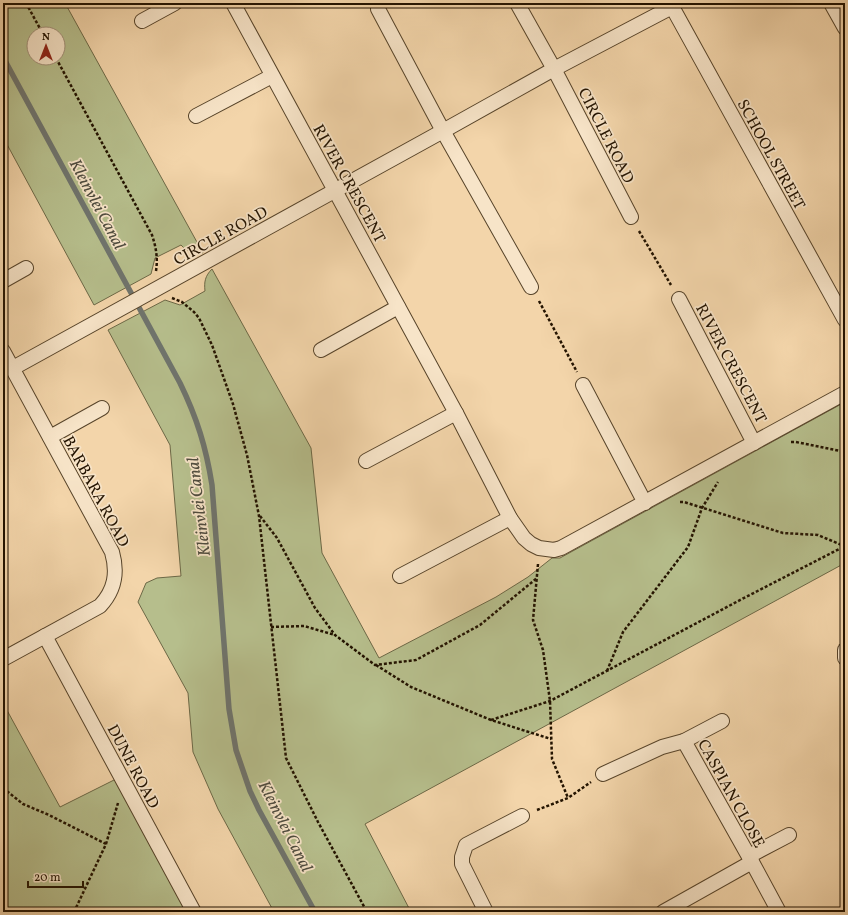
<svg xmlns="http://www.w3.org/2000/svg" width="848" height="915" font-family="Vollkorn,serif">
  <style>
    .green { fill: #b6be8c; stroke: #6c6846; fill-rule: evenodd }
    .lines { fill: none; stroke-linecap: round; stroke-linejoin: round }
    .stream { stroke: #6f746d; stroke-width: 5.5 }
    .minor-casing { stroke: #57442a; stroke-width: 16 }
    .path { stroke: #231300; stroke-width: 2.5; stroke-dasharray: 3 2; stroke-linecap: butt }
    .minor { stroke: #f7e4c8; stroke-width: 14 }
    .labels { text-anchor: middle; stroke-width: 3.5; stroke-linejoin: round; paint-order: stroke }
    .street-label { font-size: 16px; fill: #231300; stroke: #f7e4c8 }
    .water-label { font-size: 17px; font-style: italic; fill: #4f4c3f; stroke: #f7e4c8 }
  </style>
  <rect width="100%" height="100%" fill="#f3d5aa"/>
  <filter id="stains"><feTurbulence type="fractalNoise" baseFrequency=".005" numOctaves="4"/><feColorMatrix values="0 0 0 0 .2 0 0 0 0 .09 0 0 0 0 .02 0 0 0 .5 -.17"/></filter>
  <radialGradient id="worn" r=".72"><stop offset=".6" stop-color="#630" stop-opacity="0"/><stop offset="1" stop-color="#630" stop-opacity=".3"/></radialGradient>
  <!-- green -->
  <g class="green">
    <path d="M3 3H65L203 253C194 253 187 252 181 245L155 258 151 274 94 305 3 137ZM34 34H58V58H34Z"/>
    <path d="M212 269 311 448 322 553 379 658 496 597 528 577 552 558H560L845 402V563L365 824 411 912H274L218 809 193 752 188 693 138 602 146 583 157 578 181 576 170 445 108 330 165 300 180 305 205 291C204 282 205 276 212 269Z"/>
    <path d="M3 703 60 807 120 777 193 912H3Z"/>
  </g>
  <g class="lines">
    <!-- stream -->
    <path class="stream" d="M3 57 180 383C197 418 206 447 212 485L229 709 236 750 250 791 259 810 315 912"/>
    <!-- minor casing -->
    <g class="minor-casing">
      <g id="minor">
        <path d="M233 3 456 413 510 518 524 538 531 544 539 548 554 550 561 548 845 393"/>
        <path d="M517 3 554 69 631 217"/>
        <path d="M670 3 845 320"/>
        <path d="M831 3 845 28"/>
        <path d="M378 9 443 131 531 287"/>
        <path d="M142 21 175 3"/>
        <path d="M196 116 272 76"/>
        <path d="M3 281 26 268"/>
        <path d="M679 299 754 443"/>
        <path d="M321 350 398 307"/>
        <path d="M3 351 112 552C118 573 115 590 100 606L3 659"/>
        <path d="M13 368 443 131 554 69 672 7"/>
        <path d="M583 385 645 503"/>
        <path d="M50 437 102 408"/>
        <path d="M366 461 456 413"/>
        <path d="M400 576 510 518"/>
        <path d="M45 636 194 912"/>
        <path d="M845 650V658"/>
        <path d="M684 741 752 862"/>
        <path d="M603 774 662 747 684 741 722 721"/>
        <path d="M749 856 789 835"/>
        <path d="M486 912 462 864V857L466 845 522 816"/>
        <path d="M663 912 752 862 779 912"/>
      </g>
    </g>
    <!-- path -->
    <g class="path">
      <path d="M26 3 43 34"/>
      <path d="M56 58 152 235C156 247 158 258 156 271"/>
      <path d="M639 231 671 285"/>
      <path d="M172 298 182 302 194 312 199 318 212 345 233 404 247 455 259 516 286 758 318 822 367 912"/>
      <path d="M539 301 577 372"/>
      <path d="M791 442H796L845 452"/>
      <path d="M680 502H684L783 533 818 535 844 546"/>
      <path d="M260 516 277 538 315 608 335 635 375 665 416 660 480 625 537 578"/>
      <path d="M538 564 533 620 543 650 550 701 552 759 568 798"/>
      <path d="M271 627 304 626 335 635"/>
      <path d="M376 665 411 687 491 720 551 739"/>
      <path d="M607 671 623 632 688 547 702 508 718 482"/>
      <path d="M491 720 550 701 742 599 845 546"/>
      <path d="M3 788 23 804 49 815 106 844"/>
      <path d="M537 810 568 798 591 782"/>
      <path d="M74 912 106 844 118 803"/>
    </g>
    <!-- minor -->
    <use href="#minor" class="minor"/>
  </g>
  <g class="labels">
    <!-- street labels -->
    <g class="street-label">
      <text transform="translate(607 135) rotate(63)" y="6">CIRCLE ROAD</text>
      <text transform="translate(772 154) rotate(61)" y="6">SCHOOL STREET</text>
      <text transform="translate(350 183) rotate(61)" y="6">RIVER CRESCENT</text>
      <text transform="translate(220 235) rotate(-29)" y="6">CIRCLE ROAD</text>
      <text transform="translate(732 363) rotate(62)" y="6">RIVER CRESCENT</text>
      <text transform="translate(97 491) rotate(62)" y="6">BARBARA ROAD</text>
      <text transform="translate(134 766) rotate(62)" y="6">DUNE ROAD</text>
      <text transform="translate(732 793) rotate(61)" y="6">CASPIAN CLOSE</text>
    </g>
    <!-- water labels -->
    <g class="water-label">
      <text transform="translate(98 204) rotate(62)" y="6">Kleinvlei Canal</text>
      <text transform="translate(198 507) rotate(-97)" y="6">Kleinvlei Canal</text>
      <text transform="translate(286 826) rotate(63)" y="6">Kleinvlei Canal</text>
    </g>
  </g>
  <!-- margin -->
  <rect width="848" height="915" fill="none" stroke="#f3d5aa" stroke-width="16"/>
  <rect x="4" y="4" width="840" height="907" fill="none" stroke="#231300" stroke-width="2"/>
  <rect x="8" y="8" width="832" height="899" fill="none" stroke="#231300"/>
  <!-- north arrow -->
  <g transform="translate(46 46)"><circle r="19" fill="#f7e4c8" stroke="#a29078"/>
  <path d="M0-3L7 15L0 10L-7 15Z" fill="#8f2418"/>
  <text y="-6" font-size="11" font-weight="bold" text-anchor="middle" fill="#231300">N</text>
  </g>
  <!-- scale -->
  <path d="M28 881v6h55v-6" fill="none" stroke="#231300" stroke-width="2"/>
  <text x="34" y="881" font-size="12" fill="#231300" stroke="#f7e4c8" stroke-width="3" paint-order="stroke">20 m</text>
  <rect width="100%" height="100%" filter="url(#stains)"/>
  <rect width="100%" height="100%" fill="url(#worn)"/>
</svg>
